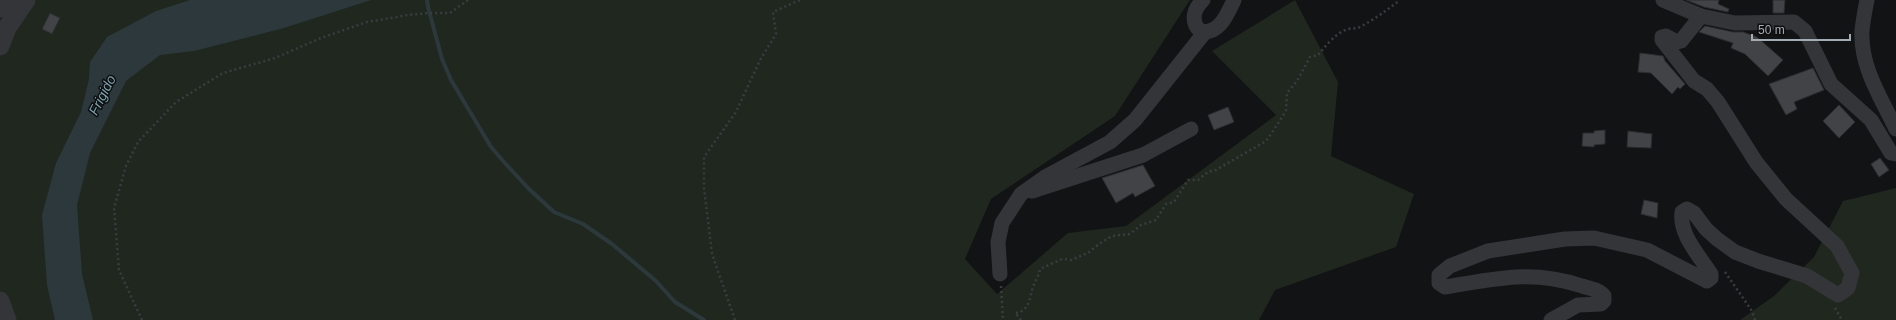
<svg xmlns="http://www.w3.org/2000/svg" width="1896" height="320" font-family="Arial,sans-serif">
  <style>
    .green { fill: #1f271f }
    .water { fill: #2c383c }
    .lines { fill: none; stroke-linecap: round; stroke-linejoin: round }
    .stream { stroke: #2c383c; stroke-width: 4 }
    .building { fill: #414347; stroke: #2d2d30 }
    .path { stroke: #3a3d40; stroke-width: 2.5; stroke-dasharray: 2 3; stroke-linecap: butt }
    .minor { stroke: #343539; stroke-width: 15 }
    .tertiary { stroke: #343539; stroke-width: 19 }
    .labels { text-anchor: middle; stroke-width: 3; stroke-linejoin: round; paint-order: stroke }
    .water-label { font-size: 14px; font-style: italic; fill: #7ba1af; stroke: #0e0e0f }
  </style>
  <rect width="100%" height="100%" fill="#121314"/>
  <!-- green -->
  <g class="green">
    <path d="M0 0H1190L1115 116 991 199 965 259 997 294 1068 233 1126 226 1276 115 1212 51 1295 0 1338 82 1331 156 1414 194 1396 247 1275 290 1259 320H0Z"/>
    <path d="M1896 188V320H1740L1774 296 1814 257 1843 201Z"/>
  </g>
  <!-- water -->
  <path class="water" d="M190 0H371L284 28 194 51 160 55 126 81 90 153 77 205 82 274 93 320H55L47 285 42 215 56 163 81 112 89 79 90 62 107 37 156 11Z"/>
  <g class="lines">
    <!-- stream -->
    <path class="stream" d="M427 0 428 7 442 59 451 80 491 147 504 162 529 189 554 212 583 224 612 244 656 281 675 302 704 320"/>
  </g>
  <!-- building -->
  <g class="building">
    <path d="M1686 0H1719L1718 4 1729 9 1728 12 1704 7Z"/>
    <path d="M1773 0H1785L1784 13H1773Z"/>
    <path d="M50 13 60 18 52 34 42 29Z"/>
    <path d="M1705 26 1733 32H1743L1757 37 1783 60 1768 76 1745 54 1731 48 1733 43 1699 32Z"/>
    <path d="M1640 53 1663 56 1665 61 1685 84 1680 89 1678 87 1672 94 1651 73 1638 72Z"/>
    <path d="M1813 68 1824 90 1794 102 1797 109 1786 115 1769 84Z"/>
    <path d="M1839 105 1855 122 1839 138 1823 121Z"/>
    <path d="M1228 107 1234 122 1214 130 1208 115Z"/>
    <path d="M1605 130V144L1594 145V147L1582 146 1583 133H1594V131Z"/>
    <path d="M1628 131 1652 134 1651 148 1627 147Z"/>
    <path d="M1880 158 1889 170 1879 177 1871 164Z"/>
    <path d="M1143 165 1155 186 1135 197 1133 193 1116 203 1102 178Z"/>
    <path d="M1644 200 1658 203 1657 218 1641 214Z"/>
  </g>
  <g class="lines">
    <!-- path -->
    <g class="path">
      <path d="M1725 272 1752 311 1755 320"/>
      <path d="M1001 286 1003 320"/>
      <path d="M1835 308 1842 320"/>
      <path d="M142 320 119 270 114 208 126 166 138 142 176 102 223 73 275 58 321 38 367 22 408 15 429 13H450L468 0"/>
      <path d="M735 320 712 254 704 188V157L736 112 760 60 776 34 773 12 800 0"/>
      <path d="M1021 320 1015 313C1030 311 1029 299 1033 287 1035 281 1039 276 1040 269L1062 259 1071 260 1088 253 1099 244 1112 236 1130 234 1141 225 1156 220 1166 204 1174 202 1188 180H1198L1208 172 1216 170 1266 141 1271 134 1286 111 1287 93 1297 81 1310 57 1318 55C1326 46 1335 33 1348 29 1352 28 1356 29 1360 27 1375 19 1387 10 1400 0"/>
    </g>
    <!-- minor -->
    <g class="minor">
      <path d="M1203 0C1194 9 1190 21 1200 31 1219 35 1227 15 1234 0"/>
      <path d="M1663 0 1701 16 1735 23 1794 22 1805 31 1831 84 1871 120 1891 153 1896 154"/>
      <path d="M1867 0C1865 10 1863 20 1862 31 1860 66 1881 98 1896 129"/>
      <path d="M0 10 8 0"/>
      <path d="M1032 191 1143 155 1191 129"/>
      <path d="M1000 274 998 242 1002 223 1021 194 1045 177 1110 142 1135 120 1205 32"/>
      <path d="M1551 320 1578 305 1601 304 1604 301V296C1600 290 1589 288 1582 286 1531 269 1496 279 1445 287L1439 283V275L1450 266 1488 251 1565 239 1594 238 1647 250 1707 281 1711 278V274C1699 255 1679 235 1682 212L1687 209 1694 213 1706 229 1717 239 1735 252 1758 261 1807 276 1838 295 1848 288 1852 273 1837 246 1786 199 1756 162 1718 102 1707 89 1694 81 1662 40V37L1666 36 1677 42 1681 41 1701 16"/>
    </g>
    <!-- tertiary -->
    <g class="tertiary">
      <path d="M0 46 7 28 26 0"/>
      <path d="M0 301 7 320"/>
    </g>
  </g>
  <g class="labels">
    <!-- water labels -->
    <g class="water-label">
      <text transform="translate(102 95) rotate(-63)" y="5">Frigido</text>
    </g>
  </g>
  <!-- scale -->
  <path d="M1752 34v6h98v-6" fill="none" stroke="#a4acb4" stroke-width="2"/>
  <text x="1758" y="34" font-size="12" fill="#a4acb4" stroke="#0e0e0f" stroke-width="3" paint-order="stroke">50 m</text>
</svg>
